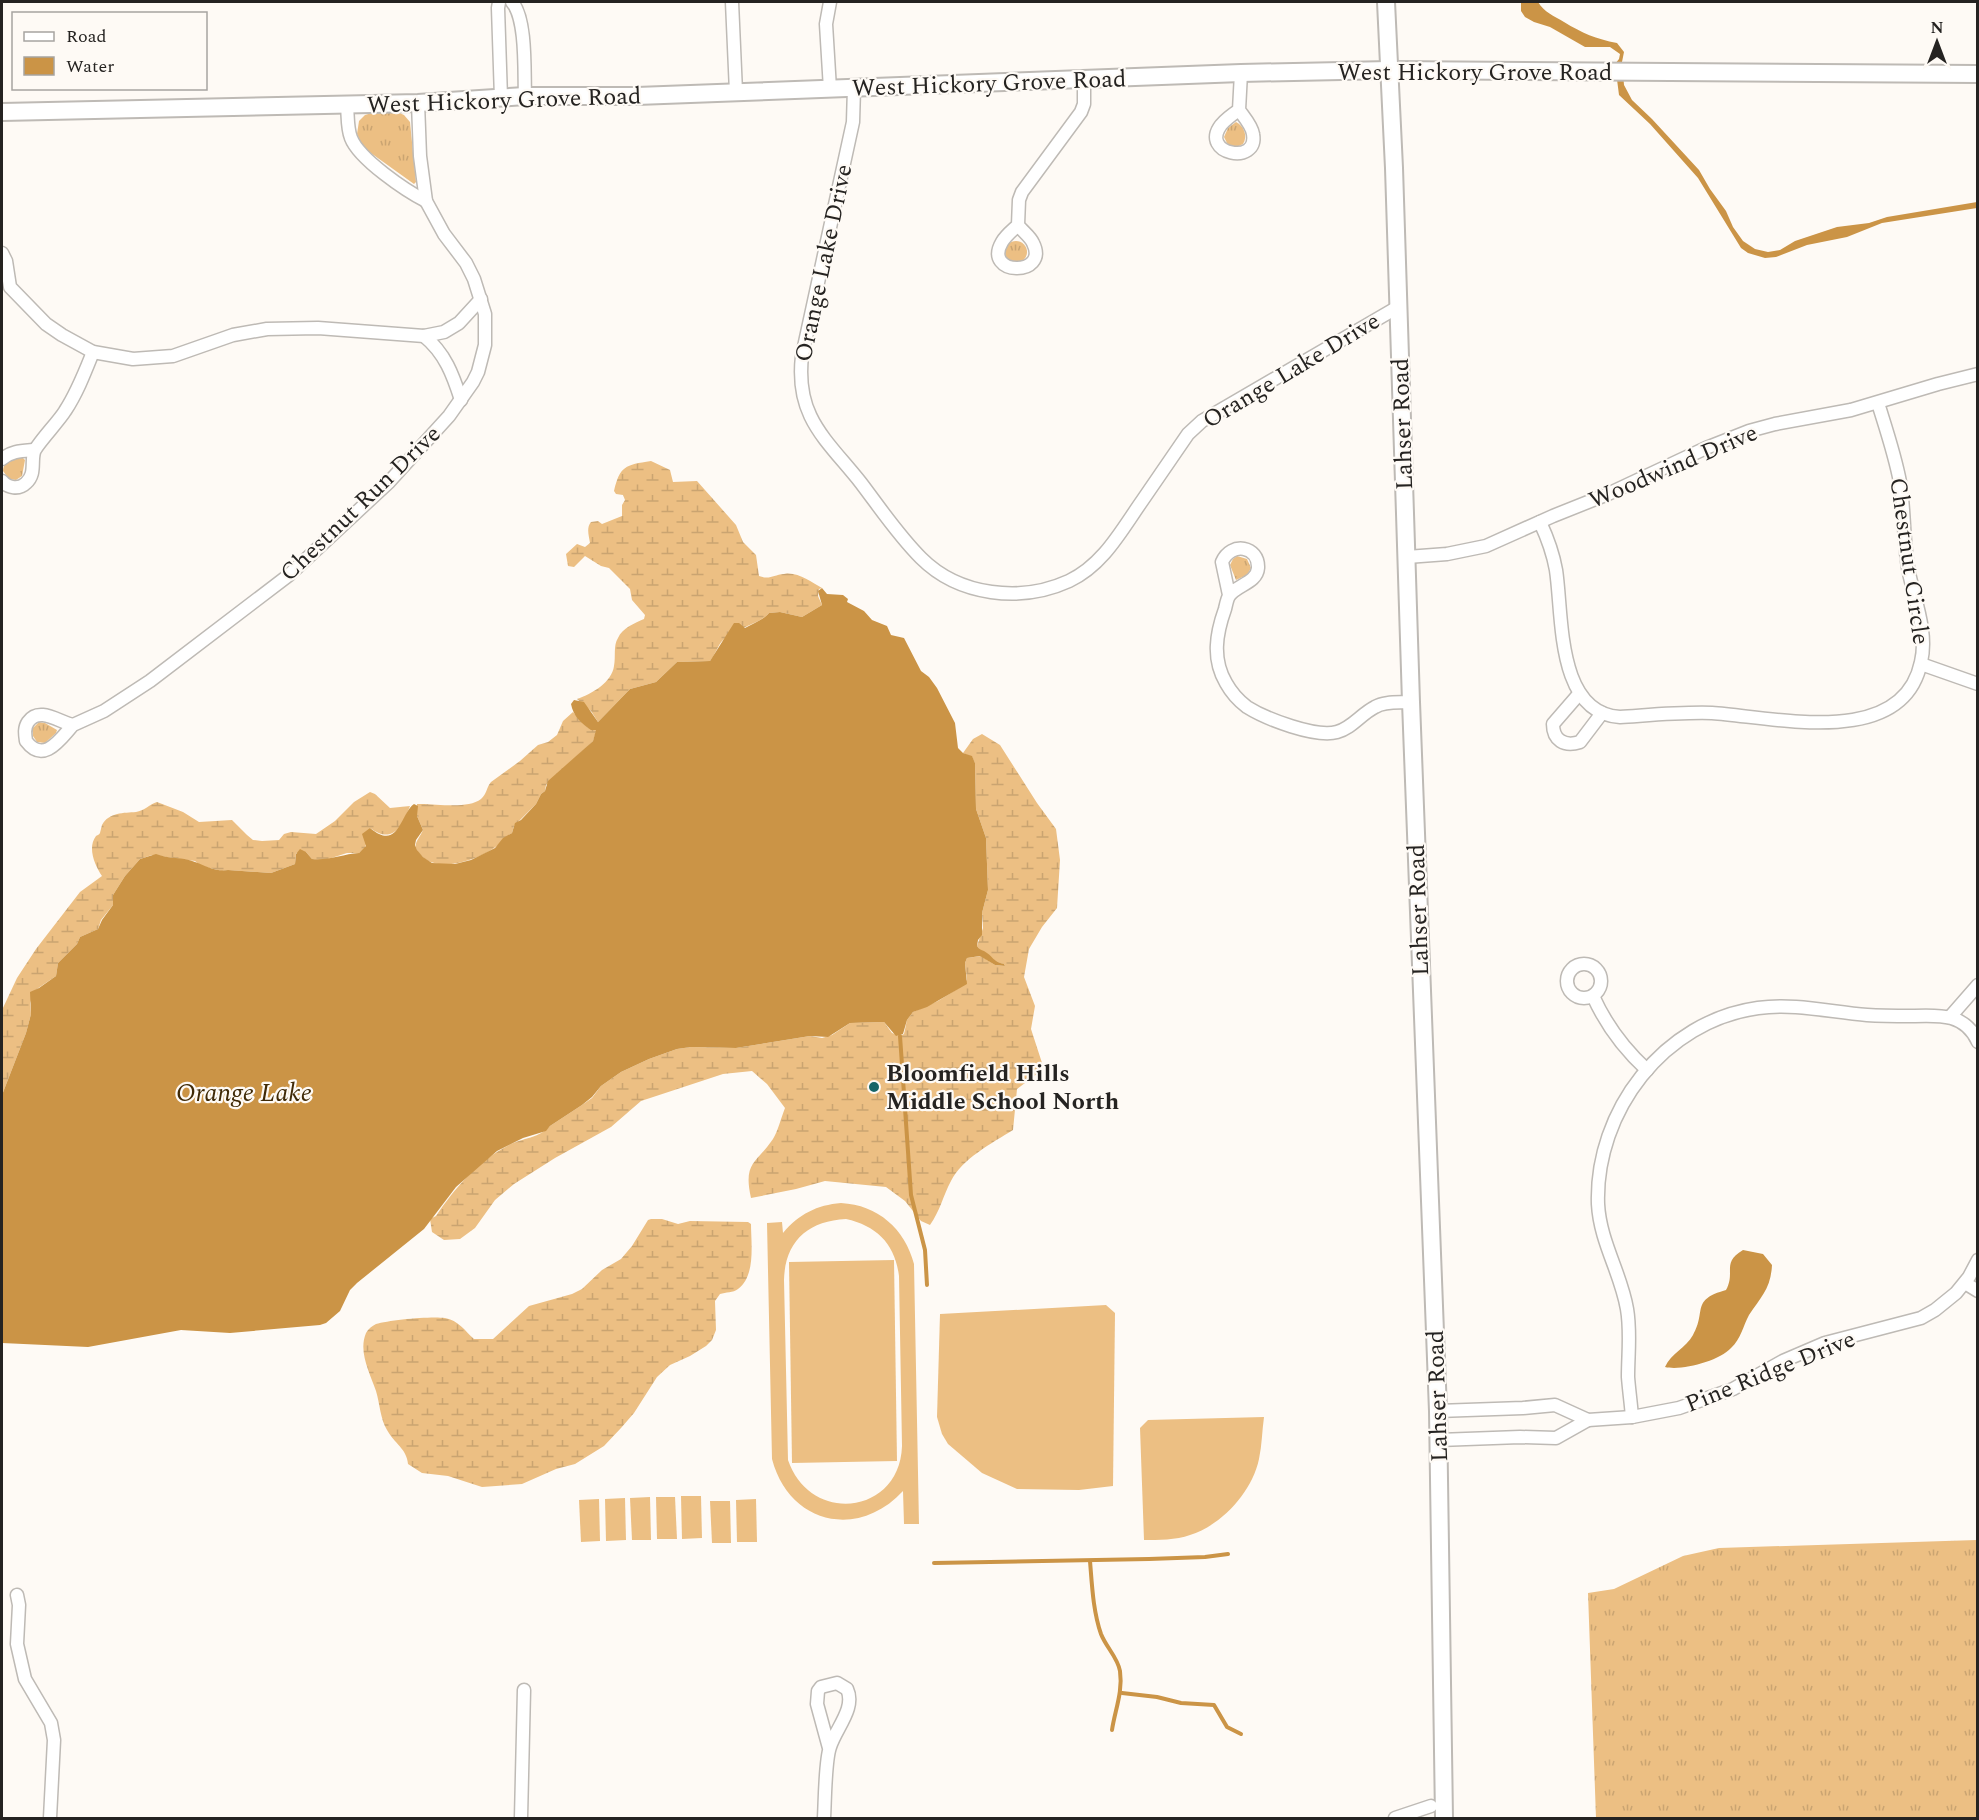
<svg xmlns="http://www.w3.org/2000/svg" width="1979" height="1820" font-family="Spectral,serif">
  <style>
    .grass { fill: url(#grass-tufts) }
    .wetland { fill: url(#wetland-marsh) }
    .pitch { fill: #ecbf83; fill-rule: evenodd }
    .water { fill: #cb9446 }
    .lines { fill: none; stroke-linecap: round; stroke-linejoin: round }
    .stream { stroke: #cb9446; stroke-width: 4 }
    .street-casing { stroke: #bebab5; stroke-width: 15 }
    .secondary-casing { stroke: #bebab5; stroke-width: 20 }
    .street { stroke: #fff; stroke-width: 12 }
    .secondary { stroke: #fff; stroke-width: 16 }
    .poi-dot { fill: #166568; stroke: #fefaf5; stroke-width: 2 }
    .labels { text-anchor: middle; stroke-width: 4.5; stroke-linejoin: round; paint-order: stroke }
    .street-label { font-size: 24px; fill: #252321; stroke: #fefaf5 }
    .poi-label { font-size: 24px; font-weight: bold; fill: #252321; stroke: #fefaf5; text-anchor: start }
    .water-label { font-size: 26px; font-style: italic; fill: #402a07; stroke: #fefaf5 }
  </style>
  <defs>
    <pattern id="grass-tufts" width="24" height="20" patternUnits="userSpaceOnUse" patternTransform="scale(1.5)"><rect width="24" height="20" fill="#ecbf83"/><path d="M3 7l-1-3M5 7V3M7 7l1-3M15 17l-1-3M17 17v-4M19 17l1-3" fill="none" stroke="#caa471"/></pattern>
    <pattern id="wetland-marsh" width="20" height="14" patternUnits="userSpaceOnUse" patternTransform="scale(1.5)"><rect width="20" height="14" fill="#ecbf83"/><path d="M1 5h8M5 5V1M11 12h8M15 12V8" fill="none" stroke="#caa471"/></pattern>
  </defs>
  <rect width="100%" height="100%" fill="#fefaf5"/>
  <!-- grass -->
  <g class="grass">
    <path d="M395 111 404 115 410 122 416 182 414 184 368 151 361 143 357 134 359 121 365 115 375 112Z"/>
    <path d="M1236 122C1244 126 1248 136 1243 144L1235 148 1228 145 1224 137 1228 128Z"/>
    <circle cx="1016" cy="252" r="11"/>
    <path d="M22 457 25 460 22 476 16 480 9 479 3 471C4 460 13 459 22 457Z"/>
    <path d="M1237 556 1247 559 1251 568 1247 575 1236 580 1230 565 1233 559Z"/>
    <path d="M39 722 45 723 57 730 56 733 45 743 37 742 33 736V728Z"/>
    <path d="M1977 1540V1818H1596L1588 1593 1614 1589 1683 1556 1719 1548Z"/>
  </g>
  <!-- wetland -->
  <g class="wetland">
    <path d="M651 461 670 470 673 482 697 481 736 525 743 542 756 555 759 576C770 580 773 575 784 574 797 571 811 582 822 588L819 589 818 596 822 605 802 617 780 612 769 613C759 625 735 628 723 640 718 645 715 655 710 661L677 662 656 682 630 689 598 722 591 711 577 699C592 694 612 682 614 666 616 656 613 646 618 638 622 628 635 623 644 619L645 615 632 600 630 589 609 568 601 566 585 556 574 567 568 566 566 554 577 544 585 547 590 543C589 536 586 528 591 522L598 521 602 524 622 516V505L625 500 623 495 616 494 614 491C620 466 625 465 651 461Z"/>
    <path d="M573 712 588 728 597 729 593 741 546 785 545 791 541 794 536 804 514 826 512 833C505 837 500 844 494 848 477 860 441 872 424 858 409 845 418 842 423 830L417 816V804C434 803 467 810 481 799 487 794 486 788 491 782L520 761 538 745 548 742 557 735 563 721Z"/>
    <path d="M982 734 1000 745 1037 803 1056 829 1060 860 1057 908 1042 927 1029 949 1024 977 1035 1006 1031 1029 1043 1066 1037 1074 1017 1089 1013 1130C992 1143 962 1159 951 1181 943 1196 940 1211 930 1225L921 1221 905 1201 886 1187 825 1181 796 1189 751 1198C743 1162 756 1164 773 1139 778 1131 781 1118 785 1108L767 1084 752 1071 723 1074 641 1101 611 1127 555 1158 514 1184 495 1200 475 1228 460 1239 444 1240 432 1232 430 1219 436 1216C455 1188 478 1161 509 1145 522 1138 540 1138 550 1126L582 1105 592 1098 601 1086 621 1072 649 1059 677 1049 691 1047 736 1048 810 1036 822 1038 832 1035 850 1023 884 1022 892 1033 900 1036 904 1034 907 1020 913 1012 938 1001 959 988 967 980 965 963 967 958 981 956 995 965 1005 966 1004 964C996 963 981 952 977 946L983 928 982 913 988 890 986 838 976 809 975 763 972 757 963 753 973 739Z"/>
    <path d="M370 792 375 794 390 808 410 806C402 826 393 845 370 828L365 848 359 853H347L325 860 312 859 306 852 296 853 295 864 271 873 228 870 222 871 201 866 195 861 152 855 140 859 125 876 113 895V905L101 920 98 929 80 937 77 944 58 963 56 976 34 991 30 1003 31 1014 26 1033 2 1095V1010L17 978 36 949 80 892 102 876C95 865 87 848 96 836 97 835 99 835 100 833 100 833 102 825 102 825 109 812 124 813 136 812 144 811 150 804 157 802L183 812 199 822 232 820 247 835 253 840 262 841 279 840 284 834 291 832 316 834 335 821 354 802Z"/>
    <path d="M651 1219H662L678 1224 690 1221 748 1222 751 1224C751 1243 756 1276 738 1289 733 1293 726 1292 720 1294L715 1301 716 1330 712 1340 706 1346 690 1356 670 1365 657 1377 634 1413 621 1428 604 1446 575 1464 556 1469 522 1484 482 1487 448 1476 422 1473 408 1464C407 1449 394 1443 387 1430 380 1418 380 1404 376 1391 370 1373 358 1352 366 1333 368 1329 372 1326 376 1324 389 1320 431 1316 445 1318 458 1320 465 1331 474 1339H493L529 1306 572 1294 582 1289 602 1270 621 1259 632 1246 648 1220Z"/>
  </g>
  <!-- pitch -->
  <g class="pitch">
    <path d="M841 1203C878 1205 905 1229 914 1264L919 1524H904L903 1491C858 1540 789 1524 772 1459L767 1223 782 1222 783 1233C799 1214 817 1205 841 1203ZM846 1219C877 1226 895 1244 899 1276L902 1446C900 1515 810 1525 788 1460L784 1280C785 1241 808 1221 846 1219Z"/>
    <path d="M894 1260 897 1461 792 1463 789 1262Z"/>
    <path d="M1106 1305 1115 1313 1113 1486 1079 1490 1017 1489 982 1473 948 1444 942 1434 937 1417 940 1314Z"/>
    <path d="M1264 1417C1262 1431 1262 1445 1259 1459 1252 1492 1222 1525 1190 1535 1176 1540 1158 1540 1144 1540L1140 1428 1148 1420Z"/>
    <path d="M681 1496H701L702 1538 682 1539Z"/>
    <path d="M650 1497 651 1540H632L630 1498Z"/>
    <path d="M656 1497H675L677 1539H657Z"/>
    <path d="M625 1498 626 1540 606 1541 605 1499Z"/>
    <path d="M599 1499 600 1541 581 1542 579 1500Z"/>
    <path d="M756 1499 757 1542H737L736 1500Z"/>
    <path d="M710 1501H730L731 1543H712Z"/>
  </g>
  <!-- water -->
  <g class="water">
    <path d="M1521 2H1538C1544 12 1554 16 1564 22 1582 33 1596 39 1617 43L1624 52 1622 62 1624 85 1632 100 1652 119 1699 170 1710 189 1726 211 1733 227 1743 241 1755 249 1768 252 1780 250 1795 241 1837 227 1869 223 1887 217 1977 202V208L1882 223 1847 237 1807 245 1776 257 1765 258 1748 253 1741 248 1698 178 1650 124 1619 95 1615 64 1619 59 1620 54 1610 47H1585L1550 27 1534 22 1525 17 1521 11Z"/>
    <path d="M822 588 827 594 843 595 848 599 847 602 864 611 872 620 887 626 891 635 904 638 921 671 929 677 937 688 955 723 958 748 963 753 972 756 975 763 976 809 986 838 988 890 982 913V935L978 940 977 946C979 949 981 950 984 951 993 956 993 962 1004 964L1005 966 995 965 980 956 967 958 965 963 967 984 927 1007 913 1012 907 1020 903 1034 896 1036 884 1022 850 1023 828 1037 810 1036 736 1048 691 1047 677 1049 649 1059 621 1072 601 1086 592 1097 582 1105 550 1126 546 1131 523 1138 497 1151 456 1187 424 1229 357 1283 350 1290 340 1311 326 1323 320 1325 230 1333 181 1330 88 1347 2 1343V1095L26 1033 31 1014 30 992 39 988 56 976 58 963 77 944 80 937 98 929 102 920 113 905V895L125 876 140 859 156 854C168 859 184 857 195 862 206 866 216 872 228 870L271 873 295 864 296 854 300 849 306 852 312 859C328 861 343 854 359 853L366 846 362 834 370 828C399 852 400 814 414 804L418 806 417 816 423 830 416 840 415 845 417 850 423 857 432 863 455 864 471 860 495 848 503 838 512 833 515 823 521 820 536 804 541 794 545 791 548 781 593 741 596 730H591C582 724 573 716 571 704L574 700 584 702 598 722 630 689 656 682 677 662 710 661 734 623H739L745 628C752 624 765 619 769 613L780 612 802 617 822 605 818 591Z"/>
    <path d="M1743 1250 1763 1254 1772 1265C1771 1288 1761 1297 1749 1315 1743 1326 1741 1339 1731 1348 1719 1361 1682 1371 1665 1367 1671 1353 1686 1348 1693 1335 1707 1311 1690 1300 1726 1290 1736 1272 1721 1263 1743 1250Z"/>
  </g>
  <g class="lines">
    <!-- stream -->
    <g class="stream">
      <path d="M900 1036 911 1195 925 1250 927 1285"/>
      <path d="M1090 1561C1092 1585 1093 1611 1101 1634 1106 1647 1118 1658 1120 1671 1123 1692 1115 1710 1112 1730"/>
      <path d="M934 1563 1149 1559 1205 1557 1228 1554"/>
      <path d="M1122 1693 1157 1697 1181 1703 1214 1705 1227 1727 1241 1734"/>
    </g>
    <!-- street casing -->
    <g class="street-casing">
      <g id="street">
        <path d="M499 2 498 8 501 98"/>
        <path d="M512 2C527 19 524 73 525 96"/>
        <path d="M732 2 736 92"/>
        <path d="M854 88 853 122 802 356C795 417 826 439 861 483 880 508 898 535 921 558 959 596 1021 603 1069 581 1103 565 1121 531 1142 501 1157 479 1173 456 1188 434L1202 421 1398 307"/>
        <path d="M830 89 826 24 830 2"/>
        <path d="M347 105C348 116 347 128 351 138 359 159 406 191 426 201"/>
        <path d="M1239 110C1244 117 1252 126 1253 134 1259 166 1199 154 1221 125 1226 119 1233 114 1239 110L1241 73"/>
        <path d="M1018 225C1022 231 1030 236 1033 243 1050 277 982 276 1002 242 1006 235 1013 230 1018 225L1019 200 1022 192 1081 112 1084 104V80"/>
        <path d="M2 253 6 261 10 287 46 324 62 335 93 352 133 359 173 356 233 335 267 329 318 328 424 336 444 332 459 323 481 299"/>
        <path d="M424 336C445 353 453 375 461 400"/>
        <path d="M2 459C11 451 22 451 34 450"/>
        <path d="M2 481C8 488 19 490 26 483 36 474 31 463 34 452 36 445 59 421 65 411 77 393 85 372 93 352"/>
        <path d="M1540 522C1547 537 1553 553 1556 570 1563 616 1556 713 1620 717 1651 715 1681 712 1712 713 1774 717 1903 750 1921 662 1928 633 1915 601 1909 573 1903 543 1905 512 1900 482 1895 455 1886 429 1878 403"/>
        <path d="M1407 557 1447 554 1486 546 1553 516 1608 494 1706 448 1749 431 1775 424 1851 410 1938 384 1978 374"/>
        <path d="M1229 595 1222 562C1231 541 1259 546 1258 568 1257 583 1236 585 1229 596 1227 599 1226 605 1225 609 1216 634 1212 659 1226 683 1231 692 1239 701 1247 707 1266 719 1316 738 1337 732 1352 728 1361 714 1375 707 1385 701 1399 703 1411 702"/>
        <path d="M1921 664 1978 684"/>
        <path d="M1579 694 1553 724C1553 740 1564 747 1580 742L1602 713"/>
        <path d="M73 725C61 738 44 765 26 741 25 734 24 728 28 722 39 706 59 722 73 725L104 711 150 681 289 575 389 482 449 416 473 382 478 372 485 345V314L474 279 466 263 444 234 426 201 420 156 418 103"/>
        <circle cx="1584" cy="981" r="17"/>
        <path d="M1593 996C1606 1025 1623 1048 1647 1070"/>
        <path d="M1950 1017 1978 985"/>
        <path d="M1965 1283 1978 1291"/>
        <path d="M1438 1411 1523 1408 1555 1405 1588 1420 1632 1417 1679 1408 1733 1389 1783 1361 1825 1343 1921 1318 1935 1310 1956 1293 1969 1277 1978 1260"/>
        <path d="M1632 1417C1631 1404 1629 1390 1628 1377 1628 1354 1631 1332 1627 1309 1621 1273 1600 1242 1598 1204 1595 1111 1664 1021 1758 1008 1795 1003 1830 1012 1867 1015 1882 1016 1897 1016 1912 1016 1939 1015 1965 1013 1978 1042"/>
        <path d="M1439 1440 1520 1437 1556 1438 1588 1420"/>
        <path d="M17 1595 19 1605 17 1644 25 1679 51 1723 54 1740 50 1818"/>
        <path d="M521 1818 524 1690"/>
        <path d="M824 1818C825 1801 825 1761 830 1747 836 1728 856 1708 847 1689L837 1683 821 1687 818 1691 817 1704 829 1748"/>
        <path d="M1395 1818 1431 1806"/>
      </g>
    </g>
    <!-- secondary casing -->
    <g class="secondary-casing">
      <g id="secondary">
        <path d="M1386 2 1394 168 1411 702 1438 1411 1444 1818"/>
        <path d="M2 112 418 103 525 96H637L1241 73 1389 70 1978 74"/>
      </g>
    </g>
    <!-- street -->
    <use href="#street" class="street"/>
    <!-- secondary -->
    <use href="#secondary" class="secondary"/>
  </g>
  <!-- markers -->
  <circle class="poi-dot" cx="874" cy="1087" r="6"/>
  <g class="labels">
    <!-- street labels -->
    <g class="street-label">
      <text x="1475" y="80">West Hickory Grove Road</text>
      <text transform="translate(989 83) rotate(-2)" y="8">West Hickory Grove Road</text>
      <text transform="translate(504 100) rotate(-2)" y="8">West Hickory Grove Road</text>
      <text transform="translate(823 263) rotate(-78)" y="8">Orange Lake Drive</text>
      <text transform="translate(1291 370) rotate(-31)" y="8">Orange Lake Drive</text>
      <text transform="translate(1402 424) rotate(-92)" y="8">Lahser Road</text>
      <text transform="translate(1673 466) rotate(-23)" y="8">Woodwind Drive</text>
      <text transform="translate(360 503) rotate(-44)" y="8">Chestnut Run Drive</text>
      <text transform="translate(1910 561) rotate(82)" y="8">Chestnut Circle</text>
      <text transform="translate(1418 910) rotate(-92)" y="8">Lahser Road</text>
      <text transform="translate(1770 1371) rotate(-22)" y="8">Pine Ridge Drive</text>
      <text transform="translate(1437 1396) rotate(-92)" y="8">Lahser Road</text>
    </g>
    <!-- poi labels -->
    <g class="poi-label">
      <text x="886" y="1081">Bloomfield Hills<tspan x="886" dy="28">Middle School North</tspan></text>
    </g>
    <!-- water labels -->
    <g class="water-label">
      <text x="244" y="1101">Orange Lake</text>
    </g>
  </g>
  <!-- border -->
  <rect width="1979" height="1820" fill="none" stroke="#252321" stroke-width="6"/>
  <!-- legend -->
  <rect x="12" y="12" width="195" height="78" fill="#fefaf5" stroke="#a7a4a0" stroke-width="1.5"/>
  <rect x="24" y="32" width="30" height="9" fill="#ffffff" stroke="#a7a4a0" stroke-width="1.5"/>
  <text x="66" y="42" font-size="18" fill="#252321">Road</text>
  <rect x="24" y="57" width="30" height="18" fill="#cb9446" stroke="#a7a4a0" stroke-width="1.5"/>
  <text x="66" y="72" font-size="18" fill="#252321">Water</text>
  <!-- north arrow -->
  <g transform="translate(1937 42)" stroke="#fefaf5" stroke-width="4.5" paint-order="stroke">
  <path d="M0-4.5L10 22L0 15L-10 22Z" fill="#252321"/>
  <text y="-9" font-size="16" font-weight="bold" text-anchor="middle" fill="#252321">N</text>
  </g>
</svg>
